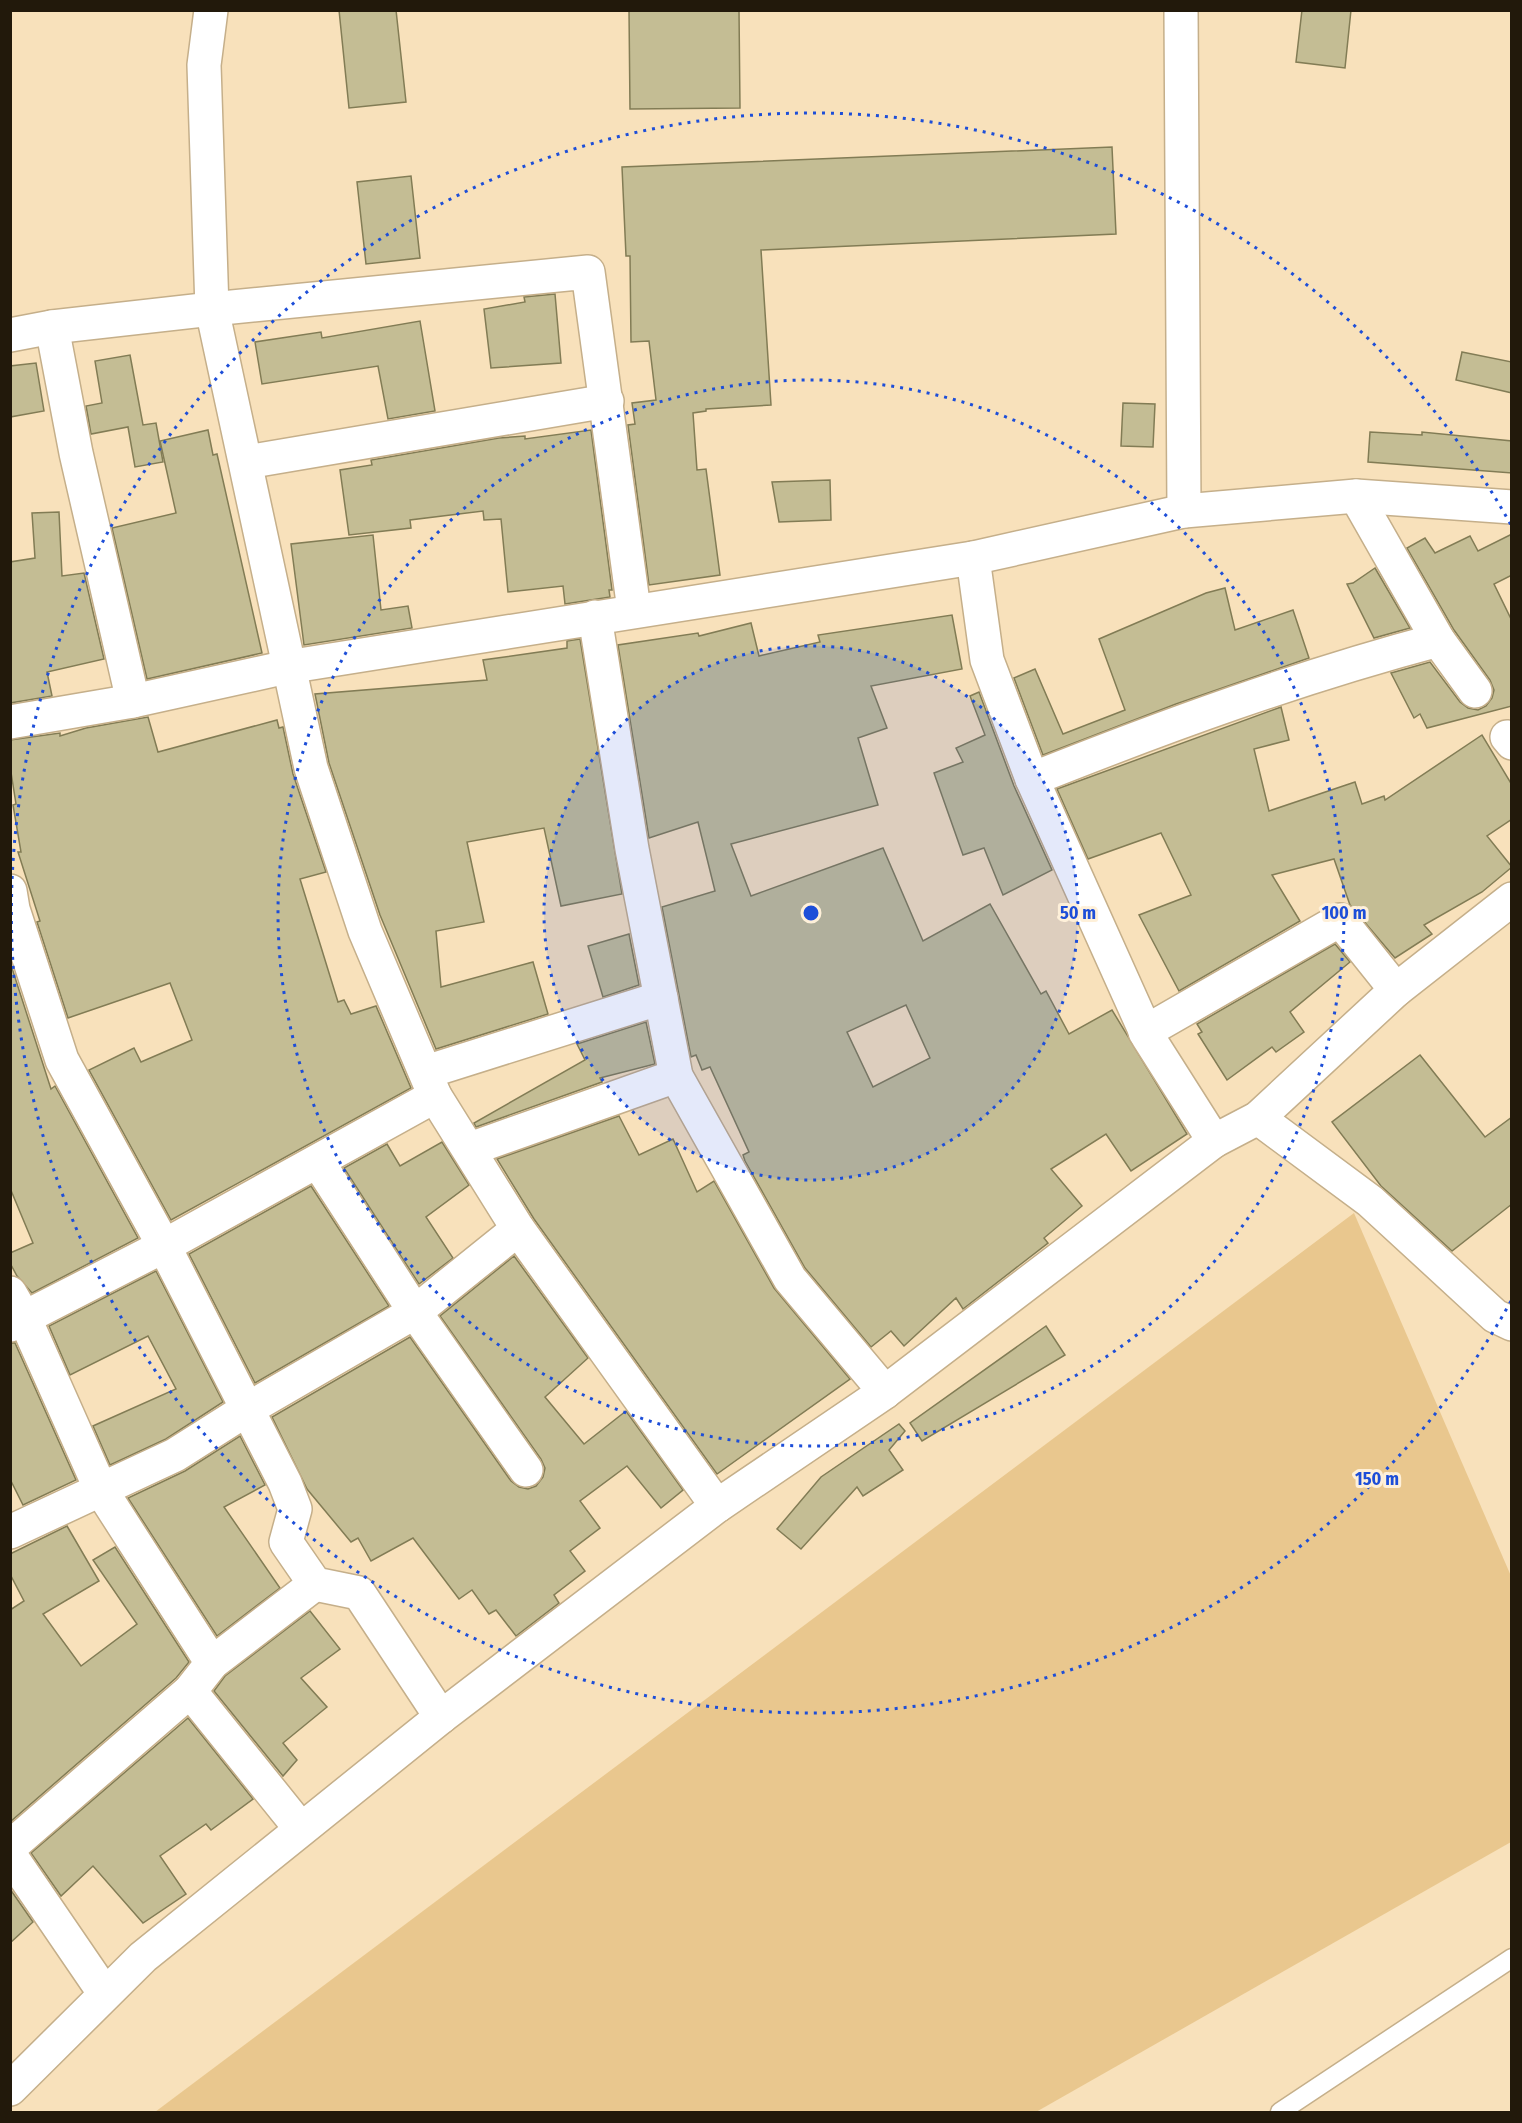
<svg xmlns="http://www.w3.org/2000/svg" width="1522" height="2123" font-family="'Fira Sans Condensed',sans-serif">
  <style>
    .green { fill: #e9c78e }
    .building { fill: #c4bd94; stroke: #827c55; stroke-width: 1.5; fill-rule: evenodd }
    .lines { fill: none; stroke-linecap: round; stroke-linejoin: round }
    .service-casing { stroke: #c5af8a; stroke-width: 21 }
    .minor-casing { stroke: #c5af8a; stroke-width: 36 }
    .tertiary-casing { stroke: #c5af8a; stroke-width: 36 }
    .service { stroke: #fff; stroke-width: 18 }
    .minor { stroke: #fff; stroke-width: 33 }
    .tertiary { stroke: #fff; stroke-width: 33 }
    .ring { fill: none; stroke: #1d4ed8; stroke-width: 3; stroke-dasharray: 3 6 }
    .centre { fill: #1d4ed8; stroke: #fef0d9; stroke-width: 3 }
    .ring-label { font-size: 18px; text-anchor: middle; font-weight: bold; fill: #1d4ed8; stroke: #fef0d9; stroke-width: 6; stroke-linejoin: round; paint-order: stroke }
  </style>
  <rect width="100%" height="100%" fill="#f8e1bb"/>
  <!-- green -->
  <path class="green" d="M1354 1213 1511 1576V1842L1036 2112H155Z"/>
  <!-- building -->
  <g class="building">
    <path d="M339 10H396L406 102 349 108Z"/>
    <path d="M629 10H739L740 108 630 109Z"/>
    <path d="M1302 10H1351L1345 68 1296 62Z"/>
    <path d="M1112 147 1116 234 761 250 771 405 706 409V411L693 413 697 470 706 469 720 575 649 585 628 425 635 424 632 403 656 400 649 341 631 342 630 256H626L622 167Z"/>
    <path d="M411 176 420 258 366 264 357 182Z"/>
    <path d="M555 294 561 363 491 368 484 309 525 302 524 297Z"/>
    <path d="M420 321 435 411 388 419 378 366 262 384 255 342 321 332 322 338Z"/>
    <path d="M1462 352 1512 362V393L1456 380Z"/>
    <path d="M130 355 143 425 156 423 163 462 135 467 128 427 91 434 86 406 102 403 95 361Z"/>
    <path d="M36 363 44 411 10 417V366Z"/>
    <path d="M1123 403 1155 404 1153 447 1121 446Z"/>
    <path d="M208 430 213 455 217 454 262 653 147 679 112 528 176 513 160 441Z"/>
    <path d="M591 430 612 590H609L610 597 565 604 563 586 508 592 501 519 484 520 483 511 410 520 411 528 349 535 340 470 372 465 371 460 499 438 525 436V439Z"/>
    <path d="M1370 432 1422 435V432L1512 441V473L1368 462Z"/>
    <path d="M830 480 831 520 779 522 772 482Z"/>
    <path d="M59 512 62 576 84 573 104 659 47 672 52 696 10 703V562L35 558 32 513Z"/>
    <path d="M1512 534V575L1494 584 1512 621V706L1427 728 1420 714 1414 718 1391 673 1430 662 1460 702 1468 708 1478 710 1486 706 1492 698 1494 690 1490 680 1454 630 1407 548 1425 538 1435 553 1470 536 1478 551Z"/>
    <path d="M373 535 381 610 408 606 412 628 304 645 291 544Z"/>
    <path d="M1375 568 1410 628 1374 638 1347 584 1353 583Z"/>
    <path d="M1225 588 1235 630 1293 610 1309 658 1176 704 1043 755 1014 678 1035 669 1063 734 1125 710 1099 639 1206 593Z"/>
    <path d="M952 615 962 669 871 686 887 728 858 738 878 805 731 844 751 896 883 848 923 941 990 904 1041 994 1046 991 1069 1034 1112 1010 1187 1134 1131 1171 1106 1134 1051 1169 1082 1206 1044 1238 1048 1243 963 1309 956 1298 904 1346 891 1331 871 1347 805 1268 745 1161 743 1155 749 1152 710 1067 702 1070 696 1055 691 1057 662 907 715 891 698 822 649 838 618 645 698 633 699 636 751 623 759 656 820 642 818 635ZM906 1005 930 1058 873 1087 847 1032Z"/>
    <path d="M580 639 622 894 561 906 544 828 467 842 484 922 436 931 441 987 533 962 548 1014 436 1049 380 915 329 763 315 694 487 680 483 660 567 648V641Z"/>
    <path d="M979 692 1014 786 1052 870 1003 895 984 848 963 855 934 773 963 762 956 748 985 735 970 696Z"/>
    <path d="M1281 707 1289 740 1254 749 1269 811 1355 782 1362 804 1384 796 1385 800 1482 735 1512 785V819L1487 836 1512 867 1482 892 1424 925 1432 934 1395 958 1350 905 1334 859 1272 875 1300 921 1179 991 1139 915 1191 895 1161 833 1088 859 1057 789Z"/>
    <path d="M148 717 158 752 277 720 279 728 283 727 293 774 326 872 300 879 338 1002 344 1000 351 1014 376 1006 411 1088 171 1220 89 1070 134 1048 141 1062 192 1040 170 983 68 1018 37 922 40 921 18 852H21L13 805 16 804 10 766V740L60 733V736L86 728Z"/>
    <path d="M629 934 639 985 603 997 588 946Z"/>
    <path d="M1335 944 1350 962 1290 1012 1304 1032 1276 1052 1272 1047 1227 1080 1198 1034 1202 1032 1197 1024Z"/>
    <path d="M10 962 51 1089 55 1086 138 1238 32 1293 17 1276 10 1263V1253L33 1243 10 1188Z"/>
    <path d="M646 1022 655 1064 600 1078 602 1082 476 1127 474 1123 585 1060 577 1044Z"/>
    <path d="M1420 1055 1485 1137 1512 1117V1204L1452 1251 1381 1186 1332 1122Z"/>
    <path d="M619 1116 639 1155 673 1139 697 1192 714 1181 774 1288 850 1379 717 1474 534 1219 497 1159Z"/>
    <path d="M442 1142 469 1185 426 1217 453 1258 419 1284 344 1168 387 1144 400 1166Z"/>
    <path d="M311 1186 389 1306 255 1383 189 1254Z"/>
    <path d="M514 1256 588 1358 545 1397 584 1444 626 1411 683 1490 661 1508 627 1466 580 1501 600 1528 570 1551 585 1571 554 1595 559 1603 516 1636 496 1610 489 1614 472 1590 459 1599 413 1538 371 1561 358 1538 351 1542 307 1489 272 1417 410 1337 511 1481 519 1487 528 1489 536 1486 543 1477 545 1468 541 1459 440 1316Z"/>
    <path d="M156 1271 223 1402 166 1439 110 1465 93 1426 176 1389 148 1336 70 1375 49 1326Z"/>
    <path d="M1046 1326 1065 1355 922 1441 910 1423Z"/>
    <path d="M10 1343H15L76 1480 23 1505 10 1479Z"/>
    <path d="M899 1424 905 1431 889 1450 903 1470 863 1496 857 1487 801 1549 777 1529 821 1477Z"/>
    <path d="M240 1436 265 1485 224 1507 280 1588 217 1636 128 1498 185 1471Z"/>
    <path d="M67 1526 99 1581 43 1614 81 1666 137 1624 93 1560 115 1547 189 1662 176 1678 10 1822V1610L24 1601 10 1574V1554Z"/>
    <path d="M310 1611 340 1649 301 1678 327 1707 283 1743 297 1760 283 1776 214 1691 225 1676Z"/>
    <path d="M188 1718 253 1799 211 1830 206 1824 160 1856 186 1894 143 1923 93 1866 61 1896 31 1853Z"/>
    <path d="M10 1889 33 1922 10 1943Z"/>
  </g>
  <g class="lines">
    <!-- service casing -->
    <g class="service-casing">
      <path id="service" d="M1280 2112 1512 1958"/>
    </g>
    <!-- minor casing -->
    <g class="minor-casing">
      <g id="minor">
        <path d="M211 10 204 65 212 309 311 768 365 931 435 1096 518 1229 717 1506"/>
        <path d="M1181 10 1184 511"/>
        <path d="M52 327 76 453 133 701"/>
        <path d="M10 335 52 327 212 309 588 272 634 610"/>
        <path d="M246 462 607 401"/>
        <path d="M1356 496 1438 640 1475 691"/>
        <path d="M973 558 987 660 1032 779 1148 1037 1214 1141"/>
        <path d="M595 617 632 849 676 1076 790 1279 885 1392"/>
        <path d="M10 722 133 701 287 667 973 558 1184 511 1356 496 1512 507"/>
        <path d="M1507 737 1512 743"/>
        <path d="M1032 779C1165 726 1299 677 1438 640"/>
        <path d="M10 891 13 909 62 1060 164 1246 285 1483 295 1509 286 1542 315 1584 359 1593 441 1717"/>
        <path d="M1145 1032 1340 920 1396 990"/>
        <path d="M426 1072 661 998"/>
        <path d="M1258 1118 1370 1201 1495 1316 1512 1324"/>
        <path d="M470 1149 676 1076"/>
        <path d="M318 1162 415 1312 526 1470"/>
        <path d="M10 1293 25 1319 101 1490 212 1663"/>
        <path d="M10 1325 164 1246 435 1096"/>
        <path d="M10 1532 175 1455 246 1410 415 1312 518 1229"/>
        <path d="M190 1691 301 1829"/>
        <path d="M10 1847 190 1691 212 1663 315 1584"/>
        <path d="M10 1855 105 1994"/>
      </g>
    </g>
    <!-- tertiary casing -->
    <g class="tertiary-casing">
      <path id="tertiary" d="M10 2089 143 1957 441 1717 717 1506 885 1392 1214 1141 1258 1118 1396 990 1512 899"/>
    </g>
    <!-- service -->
    <use href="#service" class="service"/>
    <!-- minor -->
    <use href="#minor" class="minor"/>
    <!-- tertiary -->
    <use href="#tertiary" class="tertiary"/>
  </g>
  <!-- distance rings -->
  <circle cx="811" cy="913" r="267" fill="#1d4ed8" fill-opacity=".12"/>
  <g class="ring">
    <circle cx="811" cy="913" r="267"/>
    <circle cx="811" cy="913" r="533"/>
    <path d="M1511 1301A800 800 0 1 1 1511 525"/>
  </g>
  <circle cx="811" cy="913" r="9" class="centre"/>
  <g class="ring-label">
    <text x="1078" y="919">50 m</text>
    <text x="1344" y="919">100 m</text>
    <text x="1377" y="1485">150 m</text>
  </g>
  <!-- border -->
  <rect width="1522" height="2123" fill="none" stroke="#22190b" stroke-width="24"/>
</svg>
